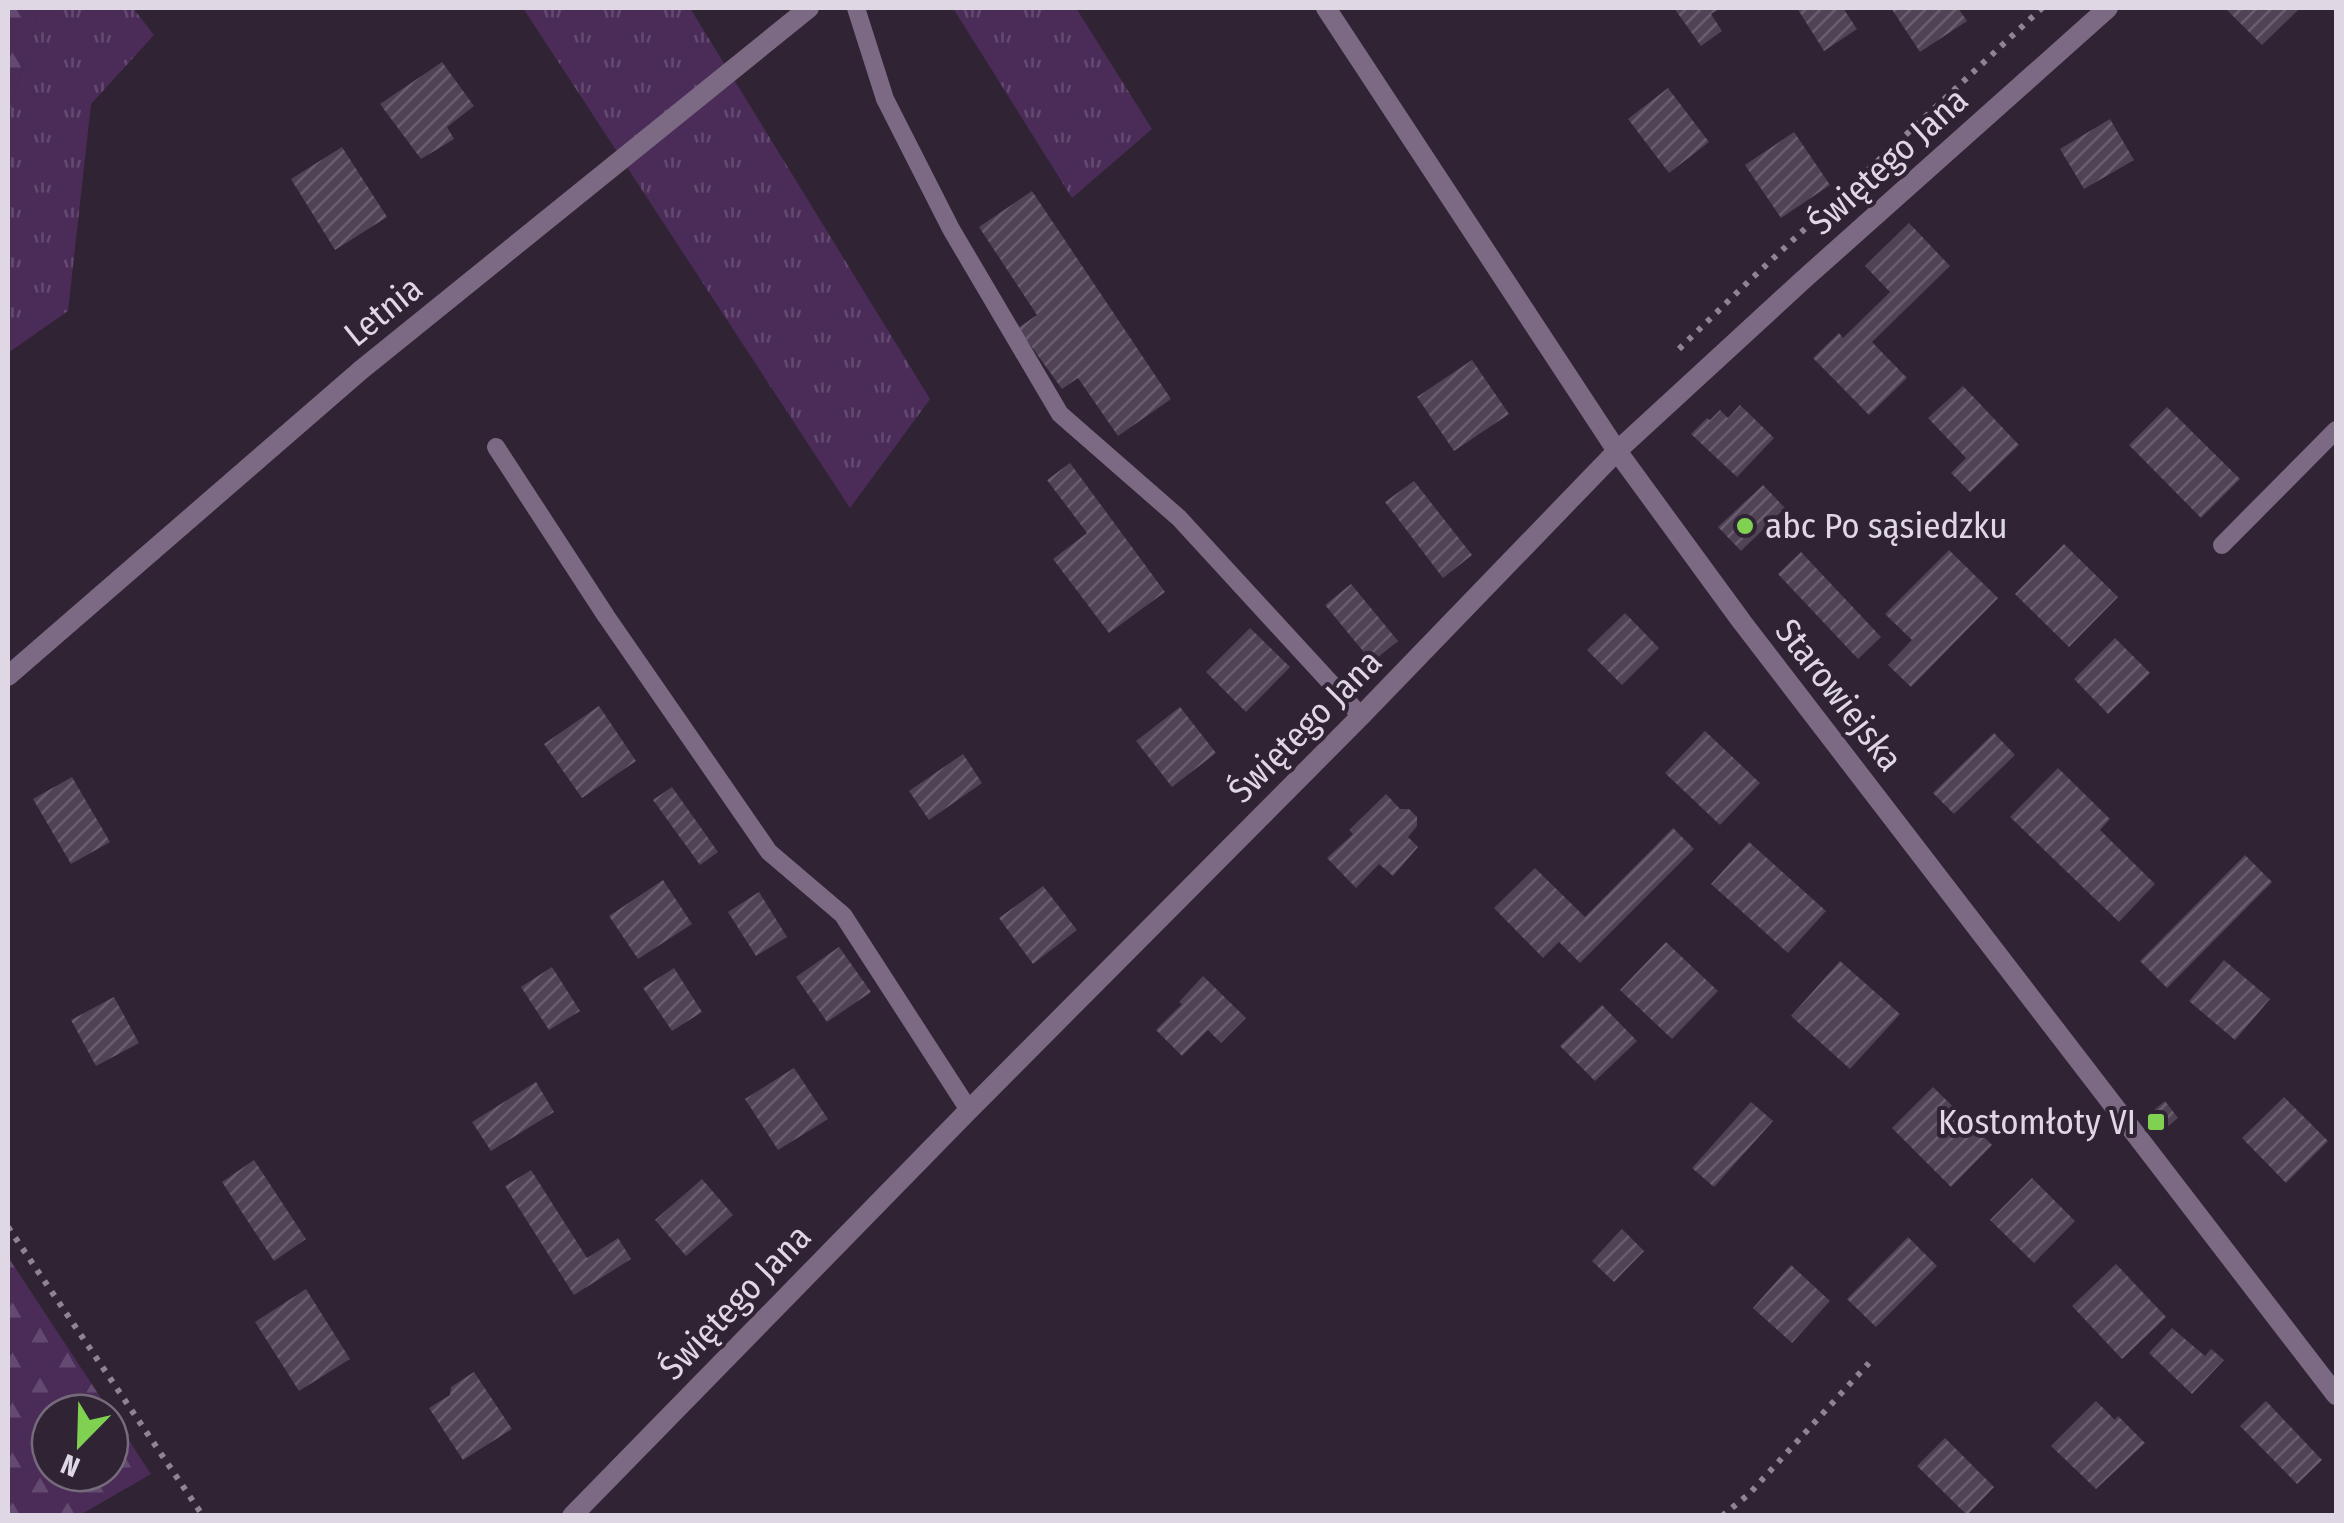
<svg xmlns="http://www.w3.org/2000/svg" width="2344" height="1523" font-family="'Fira Sans Condensed',sans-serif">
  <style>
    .grass { fill: url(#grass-tufts) }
    .forest { fill: url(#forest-firs); fill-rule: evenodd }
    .building { fill: url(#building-hatch) }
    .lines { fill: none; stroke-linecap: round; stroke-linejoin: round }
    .path { stroke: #8e8492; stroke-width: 6; stroke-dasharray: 5 8; stroke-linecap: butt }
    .lane { stroke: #7c6984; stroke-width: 18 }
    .street { stroke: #7c6984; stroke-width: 20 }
    .poi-dot { fill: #80d052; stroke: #2f2334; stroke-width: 4 }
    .labels { text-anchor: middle; stroke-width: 8; stroke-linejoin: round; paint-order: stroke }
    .street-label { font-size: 35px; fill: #dfd7e3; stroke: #2f2334 }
    .poi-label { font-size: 35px; fill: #dfd7e3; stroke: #2f2334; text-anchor: start }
  </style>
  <defs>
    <pattern id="grass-tufts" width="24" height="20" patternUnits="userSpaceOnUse" patternTransform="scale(2.5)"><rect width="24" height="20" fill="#4b2c58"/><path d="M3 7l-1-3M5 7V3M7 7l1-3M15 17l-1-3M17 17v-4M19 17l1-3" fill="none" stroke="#644a70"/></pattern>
    <pattern id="forest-firs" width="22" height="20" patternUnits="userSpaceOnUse" patternTransform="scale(2.5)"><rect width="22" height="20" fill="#4b2c58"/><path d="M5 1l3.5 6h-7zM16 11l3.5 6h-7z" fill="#644a70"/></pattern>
    <pattern id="building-hatch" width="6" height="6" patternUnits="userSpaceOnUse" patternTransform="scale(2.5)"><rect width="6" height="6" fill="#504356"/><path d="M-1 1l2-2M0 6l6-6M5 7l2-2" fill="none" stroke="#695d6e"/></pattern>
  </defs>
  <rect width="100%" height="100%" fill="#2f2334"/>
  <!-- grass -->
  <g class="grass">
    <path d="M40 8H133L154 35 91 104 68 311 8 353V116Z"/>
    <path d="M523 8H690L930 399 850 508Z"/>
    <path d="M953 8H1076L1152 129 1072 198Z"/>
  </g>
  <!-- forest -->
  <g class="forest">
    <path d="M8 8H40L8 116Z"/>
    <path d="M8 1257 151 1474 80 1515H8ZM50 1413H110V1473H50Z"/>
  </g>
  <!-- building -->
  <g class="building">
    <path d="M1674 8H1720L1711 14 1722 31 1701 46Z"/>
    <path d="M1797 8H1843L1857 29 1824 51Z"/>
    <path d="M1891 8H1958L1967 21 1920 52Z"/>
    <path d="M2229 8H2300L2262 45 2227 10Z"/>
    <path d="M442 62 474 106 447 127 454 139 421 159 380 104Z"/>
    <path d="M1668 88 1709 142 1669 173 1628 119Z"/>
    <path d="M2110 119 2134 160 2084 189 2060 149Z"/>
    <path d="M1794 132 1830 185 1781 218 1745 165Z"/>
    <path d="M342 147 387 217 335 250 291 179Z"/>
    <path d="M1032 191 1171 399 1118 436 1078 378 1062 389 1018 328 1037 315 979 227Z"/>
    <path d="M1909 223 1950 266 1872 342 1907 378 1869 415 1813 358 1839 333 1843 338 1890 292 1865 266Z"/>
    <path d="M1472 360 1509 414 1454 451 1417 397Z"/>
    <path d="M1963 386 2019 445 1970 492 1951 473 1966 458 1928 418Z"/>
    <path d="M1740 405 1774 438 1737 477 1691 434 1707 418 1710 420 1720 410 1728 418Z"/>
    <path d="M2167 407 2240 479 2201 518 2129 445Z"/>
    <path d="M1070 463 1165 592 1109 633 1053 559 1087 533 1047 480Z"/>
    <path d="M1414 481 1472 555 1443 578 1385 502Z"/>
    <path d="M1763 485 1785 508 1741 551 1718 527Z"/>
    <path d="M2064 544 2118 597 2069 647 2015 594Z"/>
    <path d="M1949 550 1998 598 1911 687 1888 665 1912 640 1885 614Z"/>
    <path d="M1801 552 1881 637 1858 659 1778 574Z"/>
    <path d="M1351 584 1398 641 1372 662 1325 605Z"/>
    <path d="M1625 613 1659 648 1622 685 1587 650Z"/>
    <path d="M1250 628 1290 667 1246 712 1206 672Z"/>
    <path d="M2115 638 2150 673 2108 714 2074 679Z"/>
    <path d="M599 706 636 761 582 798 544 744Z"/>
    <path d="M1180 707 1216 753 1172 787 1136 741Z"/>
    <path d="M1705 731 1760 783 1720 825 1665 773Z"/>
    <path d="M1994 733 2015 755 1954 814 1933 793Z"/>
    <path d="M963 754 982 783 929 820 909 791Z"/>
    <path d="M2058 768 2110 819 2100 830 2155 884 2119 922 2010 817Z"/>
    <path d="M72 777 110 842 71 864 33 799Z"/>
    <path d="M672 787 718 852 700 865 653 800Z"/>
    <path d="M1386 794 1400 809H1409L1417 817V826L1408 837 1418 847 1393 876 1379 864 1356 888 1327 858 1353 834 1349 830Z"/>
    <path d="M1673 828 1694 849 1580 963 1559 942 1543 958 1494 908 1535 868 1585 917Z"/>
    <path d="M1749 842 1826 911 1788 953 1711 884Z"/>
    <path d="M2245 855 2272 882 2167 988 2140 961Z"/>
    <path d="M663 880 692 924 638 959 609 916Z"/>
    <path d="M1043 886 1077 930 1033 964 999 918Z"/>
    <path d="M759 892 787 937 756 956 728 912Z"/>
    <path d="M1666 942 1718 991 1672 1039 1620 990Z"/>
    <path d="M839 947 871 992 827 1022 796 977Z"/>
    <path d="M2224 960 2270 999 2235 1040 2189 1001Z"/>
    <path d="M1840 961 1900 1014 1850 1069 1791 1016Z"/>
    <path d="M552 967 580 1011 549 1030 521 987Z"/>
    <path d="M674 968 702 1012 672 1031 643 988Z"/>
    <path d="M1203 976 1246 1018 1221 1043 1208 1030 1182 1056 1156 1030 1182 1004 1179 1002Z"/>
    <path d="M114 997 139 1043 96 1066 71 1020Z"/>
    <path d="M1602 1005 1637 1041 1595 1081 1560 1046Z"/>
    <path d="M794 1068 828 1119 778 1150 745 1099Z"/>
    <path d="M536 1082 554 1112 491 1151 472 1122Z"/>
    <path d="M1933 1087 1992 1145 1951 1187 1892 1128Z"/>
    <path d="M2284 1097 2328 1141 2286 1183 2242 1138Z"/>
    <path d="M2165 1101 2178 1118 2166 1128 2153 1111Z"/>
    <path d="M1751 1102 1773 1121 1714 1187 1692 1168Z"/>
    <path d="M254 1160 306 1239 274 1261 222 1182Z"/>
    <path d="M531 1170 587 1258 618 1238 631 1259 574 1295 505 1186Z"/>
    <path d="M2032 1178 2075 1221 2034 1263 1990 1220Z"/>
    <path d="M702 1179 733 1215 686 1256 655 1220Z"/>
    <path d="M1622 1229 1644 1251 1614 1282 1592 1261Z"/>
    <path d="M1908 1237 1937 1266 1876 1327 1847 1299Z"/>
    <path d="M2116 1264 2166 1317 2122 1359 2072 1306Z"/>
    <path d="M1791 1265 1830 1301 1792 1343 1753 1308Z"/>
    <path d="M306 1289 350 1359 299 1391 255 1322Z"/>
    <path d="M2172 1328 2205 1356 2211 1349 2224 1360 2192 1394 2149 1353Z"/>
    <path d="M474 1372 512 1429 463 1460 429 1408 450 1395 451 1387Z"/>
    <path d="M2096 1401 2115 1420 2118 1416 2145 1443 2096 1489 2051 1446Z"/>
    <path d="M2266 1401 2322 1460 2297 1484 2240 1426Z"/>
    <path d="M1945 1438 1994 1487 1967 1515 1917 1466Z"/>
  </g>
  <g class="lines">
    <!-- path -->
    <g class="path">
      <path d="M1679 349 1750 280 2042 8"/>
      <path d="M8 1227 203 1516"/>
      <path d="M1722 1516 1749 1494 1869 1363"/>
    </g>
    <!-- lane -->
    <g class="lane">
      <path d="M856 8 885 99 951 229 1060 414 1179 518 1361 716"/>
      <path d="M496 447 606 616 769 852 843 915 969 1110"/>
      <path d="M2222 545 2336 430"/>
    </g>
    <!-- street -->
    <g class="street">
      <path d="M1326 8 1617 451 1742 622 2336 1395"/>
      <path d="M8 676 361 370 809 8"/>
      <path d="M572 1516 969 1110 1361 716 1617 451 1803 280 2108 8"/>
    </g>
  </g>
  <!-- markers -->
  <g class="poi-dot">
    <circle cx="1745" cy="526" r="10"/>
    <rect x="2146" y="1112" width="20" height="20" rx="5"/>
  </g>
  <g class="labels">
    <!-- street labels -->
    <g class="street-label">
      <text transform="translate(1888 161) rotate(-42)" y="12">Świętego Jana</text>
      <text transform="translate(383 311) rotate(-39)" y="12">Letnia</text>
      <text transform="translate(1839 695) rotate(52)" y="12">Starowiejska</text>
      <text transform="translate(1305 726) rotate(-45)" y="12">Świętego Jana</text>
      <text transform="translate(735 1302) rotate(-46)" y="12">Świętego Jana</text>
    </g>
    <!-- poi labels -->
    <g class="poi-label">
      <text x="1765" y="538">abc Po sąsiedzku</text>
      <text x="2136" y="1134" text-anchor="end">Kostomłoty VI</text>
    </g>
  </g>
  <!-- border -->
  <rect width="2344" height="1523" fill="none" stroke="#dfd7e3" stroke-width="20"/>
  <!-- north arrow -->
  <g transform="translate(80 1443) rotate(203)"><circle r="48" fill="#2f2334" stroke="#756b7a" stroke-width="2.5"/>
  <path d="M0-8L18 38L0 25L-18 38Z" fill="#80d052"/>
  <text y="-15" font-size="28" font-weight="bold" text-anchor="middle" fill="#dfd7e3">N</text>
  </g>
</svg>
